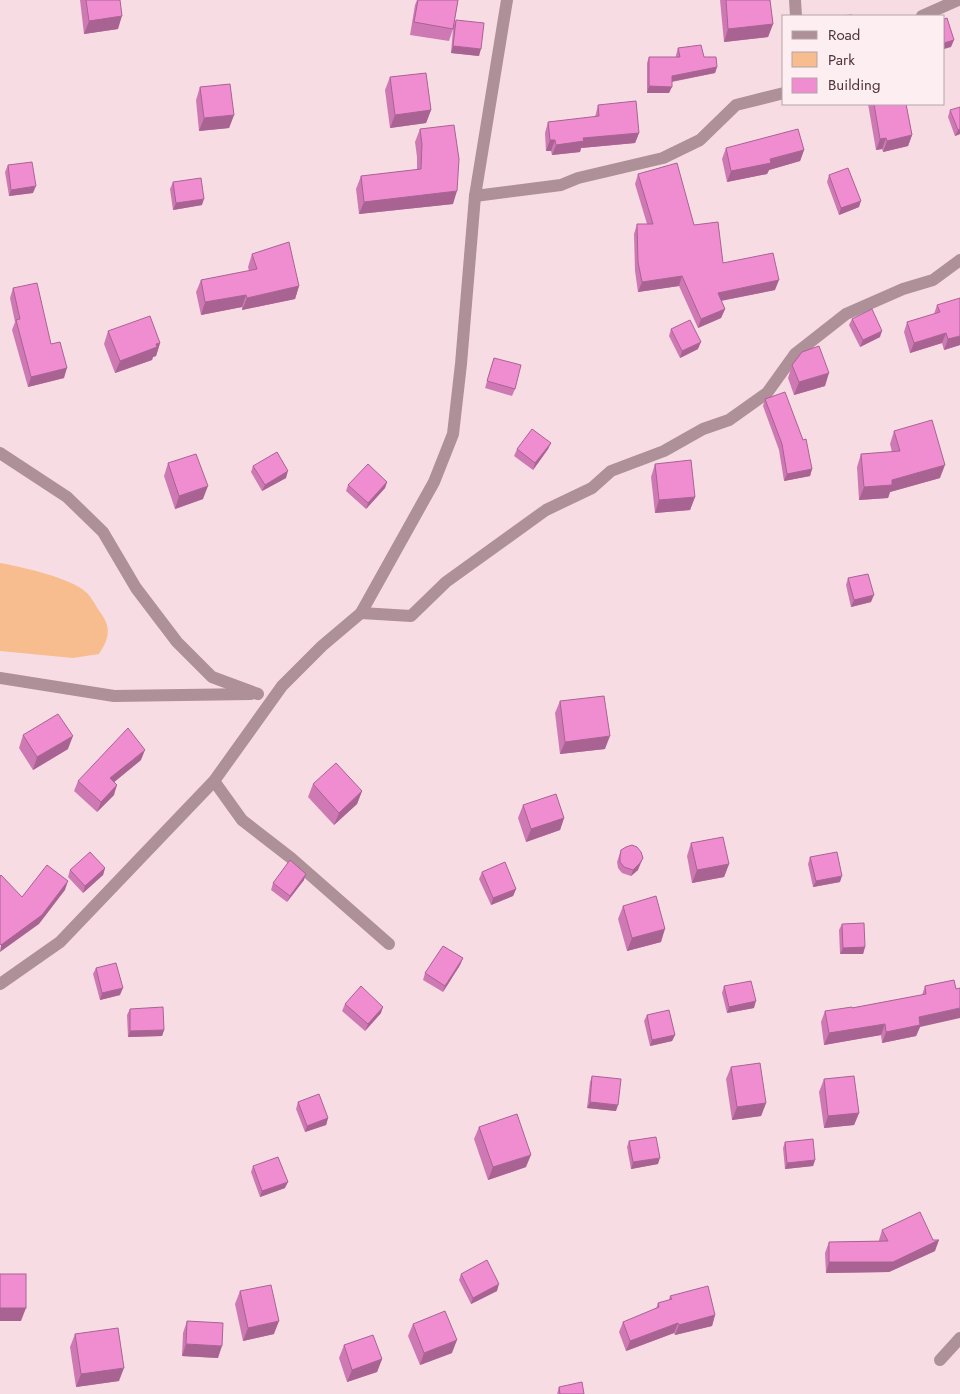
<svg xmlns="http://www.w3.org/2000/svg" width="960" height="1394" font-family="Jost,sans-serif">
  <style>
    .green { fill: #f8bd8e }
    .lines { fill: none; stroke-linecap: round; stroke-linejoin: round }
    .minor { stroke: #ad9098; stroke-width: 12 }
    .wall { fill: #ce79b4 }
    .shaded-wall { fill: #a86392 }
    .building { fill: #f08dd1; stroke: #a86392 }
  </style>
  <rect width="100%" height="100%" fill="#f8dce4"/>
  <!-- green -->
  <path class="green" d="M0 563C22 567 72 578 87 593 92 598 96 606 100 612 112 628 109 639 99 654L73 658 0 651Z"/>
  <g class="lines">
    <!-- minor -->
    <g class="minor">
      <path d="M795 0 796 16"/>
      <path d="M922 16 958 0"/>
      <path d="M475 196 561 185 578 178 663 158 700 140 736 105 784 93"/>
      <path d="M0 453 67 497 103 532 136 588 177 642 212 677 258 694"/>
      <path d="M361 613 411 616 446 582 546 510 592 488 611 471 664 451 703 429 729 420 767 393 795 354 846 314 903 289 933 280 960 260"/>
      <path d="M0 678 114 696 251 694"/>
      <path d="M214 781 242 820 291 858 389 944"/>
      <path d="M0 984 60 942 214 781 282 686 322 646 361 613 434 482 453 434 461 364 475 196 507 0"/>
      <path d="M940 1360 960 1338"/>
    </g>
  </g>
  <!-- wall -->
  <g class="wall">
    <path d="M80 0H120L118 29 84 34Z"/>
    <path d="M417 0H458L454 25 456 20 479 56 451 53 453 29 449 41 410 35 415 5Z"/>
    <path d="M720 0H770L773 24 768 37 724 42Z"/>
    <path d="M678 48 704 57 717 67 715 73 672 82 669 93H647V63L649 57H676V55Z"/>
    <path d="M390 77 431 110 426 123 390 128 385 90Z"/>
    <path d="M200 87 234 115 229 128 199 131 196 100Z"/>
    <path d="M868 104H906L912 135 908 146 883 152 882 149 876 150Z"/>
    <path d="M598 105 639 133 635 143 581 148 580 152 552 155 551 151H546L545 133 548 122 595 117Z"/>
    <path d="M950 110 960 134 955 136 948 117Z"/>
    <path d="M420 129 453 204 359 214 356 189 361 176 417 170V157L415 142Z"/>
    <path d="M726 148 804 150 800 161 769 170 767 174 727 182 722 159Z"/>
    <path d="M8 165 33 193 9 196 5 172Z"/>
    <path d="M638 174 694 225 723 263 775 290 721 301 725 309 721 318 698 328 679 286 638 292 635 271 634 234 637 224H647L635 184Z"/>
    <path d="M829 175 859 207 839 215 827 182Z"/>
    <path d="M173 182 202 205 173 210 170 189Z"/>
    <path d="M252 254 299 286 295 299 242 310V307L201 315 196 292 201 280 249 271 248 267Z"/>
    <path d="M13 288 51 344 64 378 28 387 12 330 15 322 10 298Z"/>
    <path d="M937 305 960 345 944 350 942 343 910 353 904 332 907 322 934 314Z"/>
    <path d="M852 319 880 337 860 347 849 325Z"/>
    <path d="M671 329 698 349 680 358 669 336Z"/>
    <path d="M108 331 160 343 156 356 153 357 152 360 115 373 104 344Z"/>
    <path d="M494 358 515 389 512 396 485 388Z"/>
    <path d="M792 365 825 386 794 395 788 378Z"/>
    <path d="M765 399 812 469 810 476 784 481 779 450 763 406Z"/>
    <path d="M894 431 940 478 890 492 888 498 859 500 857 467 861 454 892 452 890 444Z"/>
    <path d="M551 443 548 449 533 470 514 456 517 449Z"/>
    <path d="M168 463 203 499 175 509 164 476Z"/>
    <path d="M655 464 695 497 690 510 655 513 651 477Z"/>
    <path d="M253 466 286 478 262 491 251 472Z"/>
    <path d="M387 482 385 488 366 509 346 491 348 485Z"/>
    <path d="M848 578 871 602 851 607 846 585Z"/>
    <path d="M560 701 605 749 560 754 555 713Z"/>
    <path d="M23 735 68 749 33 770 19 748Z"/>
    <path d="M141 760 114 782V795L97 812 74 791 78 781Z"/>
    <path d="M313 784 362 791 357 804 334 825 308 797Z"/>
    <path d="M523 805 564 818 560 830 526 842 518 818Z"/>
    <path d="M691 843 729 864 724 877 692 883 687 856Z"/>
    <path d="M621 850 638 870 631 876 622 873 618 868 617 862Z"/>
    <path d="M810 857 840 882 813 887 808 864Z"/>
    <path d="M105 868 103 875 83 893 68 877 70 870Z"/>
    <path d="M482 872 516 889 513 896 491 905 479 879Z"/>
    <path d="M304 880 287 902 271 890 273 883Z"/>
    <path d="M623 906 661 942 627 951 618 919Z"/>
    <path d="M842 924 865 947 863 954H840L839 930Z"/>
    <path d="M463 958 460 965 443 992 423 980 425 973Z"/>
    <path d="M96 968 120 995 100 1000 93 974Z"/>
    <path d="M954 980 920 1027 916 1036 882 1043 881 1035 824 1045 821 1022 825 1011 852 1008 922 995 925 986Z"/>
    <path d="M724 986 754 1008 727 1013 722 993Z"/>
    <path d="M345 1004 381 1013 365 1031 342 1011Z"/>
    <path d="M130 1009 164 1030 162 1036 128 1037 127 1015Z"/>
    <path d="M647 1015 675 1035 672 1041 650 1046 644 1021Z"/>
    <path d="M731 1067 766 1103 761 1116 732 1120 726 1079Z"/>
    <path d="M592 1076 616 1111 587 1108 590 1082Z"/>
    <path d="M824 1079 859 1113 854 1125 824 1128 819 1092Z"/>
    <path d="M298 1102 328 1118 326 1125 305 1132 296 1109Z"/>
    <path d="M479 1127 526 1167 488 1180 474 1139Z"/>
    <path d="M629 1141 658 1164 631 1169 627 1147Z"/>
    <path d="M785 1142 815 1160 813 1166 785 1169 783 1148Z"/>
    <path d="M253 1166 285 1188 260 1197 251 1172Z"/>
    <path d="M882 1230 935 1251 889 1272 826 1273 825 1253 829 1242 879 1241V1240Z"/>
    <path d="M461 1274 497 1291 471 1304 459 1280Z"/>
    <path d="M240 1291 274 1334 243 1341 235 1304Z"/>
    <path d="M670 1296 715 1315 712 1326 675 1335 674 1333 626 1351 619 1332 623 1322 656 1309 658 1303 669 1300Z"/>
    <path d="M187 1321 218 1358 182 1356 183 1333Z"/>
    <path d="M413 1324 452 1353 420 1365 408 1336Z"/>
    <path d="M75 1334 119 1381 76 1387 70 1347Z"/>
    <path d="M344 1345 382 1359 377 1372 347 1382 339 1358Z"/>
    <path d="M559 1387 584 1394H557Z"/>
  </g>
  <!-- shaded-wall -->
  <g class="shaded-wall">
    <path d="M122 16 118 29 84 34 89 21Z"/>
    <path d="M773 24 768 37 724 42 728 29Z"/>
    <path d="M954 40 951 47 944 49V43Z"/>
    <path d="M453 46 481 49 479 56 451 53Z"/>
    <path d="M717 67 715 73 669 82 672 76Z"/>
    <path d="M649 86 672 87 669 93H647Z"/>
    <path d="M431 110 426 123 390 128 395 115Z"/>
    <path d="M234 115 229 128 199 131 204 118Z"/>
    <path d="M960 129V134L955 136 958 130Z"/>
    <path d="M639 133 635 143 581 148 580 152 552 155 556 145 583 138Z"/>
    <path d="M912 135 908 146 883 152 887 141Z"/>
    <path d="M886 138 882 149 876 150 880 139Z"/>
    <path d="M550 140H555L551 151H546Z"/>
    <path d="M804 150 800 161 769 170 767 174 727 182 731 171Z"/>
    <path d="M36 186 33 193 9 196 11 190Z"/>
    <path d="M457 191 453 204 359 214 364 202Z"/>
    <path d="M204 199 202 205 173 210 176 203Z"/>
    <path d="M861 201 859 207 839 215 841 208Z"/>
    <path d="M682 276 679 286 638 292 642 282Z"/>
    <path d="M779 280 775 290 714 302 718 293Z"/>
    <path d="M299 286 295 299 242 310 247 298Z"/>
    <path d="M246 295 242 307 201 315 205 302Z"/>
    <path d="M725 309 721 318 698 328 701 319Z"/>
    <path d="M882 331 880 337 860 347 863 340Z"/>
    <path d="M946 333 942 343 910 353 914 343Z"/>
    <path d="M960 336V345L944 350 948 339Z"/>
    <path d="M701 342 698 349 680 358 682 351Z"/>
    <path d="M160 343 156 356 153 357 152 360 115 373 120 361 156 344Z"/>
    <path d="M67 368 64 378 28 387 31 377Z"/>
    <path d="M829 373 825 386 794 395 799 382Z"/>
    <path d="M551 443 548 449 533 470 535 463Z"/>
    <path d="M945 465 940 478 890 492 888 498 859 500 864 487Z"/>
    <path d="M812 469 810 476 784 481 787 474Z"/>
    <path d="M288 471 286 478 262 491 265 485Z"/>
    <path d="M387 482 385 488 366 509 368 503Z"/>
    <path d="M208 486 203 499 175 509 179 496Z"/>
    <path d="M695 497 690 510 655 513 659 500Z"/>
    <path d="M874 595 871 602 851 607 854 600Z"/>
    <path d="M73 736 68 749 33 770 37 757Z"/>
    <path d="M610 736 605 749 560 754 565 742Z"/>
    <path d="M145 750 141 760 107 788 110 778Z"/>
    <path d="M117 785 114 795 97 812 101 802Z"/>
    <path d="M362 791 357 804 334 825 339 813Z"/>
    <path d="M564 818 560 830 526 842 531 829Z"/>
    <path d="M643 858 638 870 631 876 633 870Z"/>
    <path d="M729 864 724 877 692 883 697 870Z"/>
    <path d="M105 868 103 875 83 893 85 886Z"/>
    <path d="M306 874 304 880 287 902 290 896Z"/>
    <path d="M842 876 840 882 813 887 816 881Z"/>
    <path d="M68 881 65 890 39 924 0 952 1 945Z"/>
    <path d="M516 889 513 896 491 905 493 898Z"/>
    <path d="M665 929 661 942 627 951 632 938Z"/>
    <path d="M865 947 863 954H840L843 948Z"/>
    <path d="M463 958 460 965 443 992 445 986Z"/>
    <path d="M123 988 120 995 100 1000 102 993Z"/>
    <path d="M756 1001 754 1008 727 1013 729 1007Z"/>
    <path d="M383 1007 381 1013 365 1031 368 1024Z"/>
    <path d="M960 1008V1018L920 1027 916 1036 882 1043 886 1032 919 1017Z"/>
    <path d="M885 1024 881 1035 824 1045 829 1033Z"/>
    <path d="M164 1030 162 1036 128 1037 130 1031Z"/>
    <path d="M675 1035 672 1041 650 1046 652 1040Z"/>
    <path d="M590 1102 618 1105 616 1111 587 1108Z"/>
    <path d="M766 1103 761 1116 732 1120 737 1107Z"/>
    <path d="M859 1113 854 1125 824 1128 828 1116Z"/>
    <path d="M328 1118 326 1125 305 1132 307 1126Z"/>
    <path d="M531 1155 526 1167 488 1180 493 1167Z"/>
    <path d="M660 1158 658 1164 631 1169 633 1162Z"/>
    <path d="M815 1160 813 1166 785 1169 787 1163Z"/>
    <path d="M288 1182 285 1188 260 1197 262 1191Z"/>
    <path d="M939 1240 935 1251 889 1272 826 1273 829 1262Z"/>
    <path d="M499 1284 497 1291 471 1304 473 1298Z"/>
    <path d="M0 1308H26L21 1321H0Z"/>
    <path d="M715 1315 712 1326 675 1335 679 1325Z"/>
    <path d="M279 1321 274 1334 243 1341 248 1328Z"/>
    <path d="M678 1323 674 1333 626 1351 630 1341Z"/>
    <path d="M457 1340 452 1353 420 1365 424 1353Z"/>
    <path d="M186 1344 222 1346 218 1358 182 1356Z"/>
    <path d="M382 1359 377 1372 347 1382 352 1370Z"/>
    <path d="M124 1368 119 1381 76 1387 81 1374Z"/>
  </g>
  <!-- building -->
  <g class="building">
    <path d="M86 0H120L122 16 89 21Z"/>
    <path d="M418 0H458L453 29 414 22Z"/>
    <path d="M726 0H770L773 24 728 29Z"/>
    <path d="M852 15V16H840Z"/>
    <path d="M947 18 954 40 944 43V19Z"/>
    <path d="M456 20 484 23 481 49 453 46Z"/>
    <path d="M701 45 704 57H716L717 67 672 76V87L649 86V57H680L678 48Z"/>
    <path d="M426 73 431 110 395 115 390 77Z"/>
    <path d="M230 84 234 115 204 118 200 87Z"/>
    <path d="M636 101 639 133 583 138 584 141 556 145 555 140H550L548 122 599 116 598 105Z"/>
    <path d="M874 104H906L912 135 887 141 886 138 880 139Z"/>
    <path d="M960 107V129L958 130 950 110Z"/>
    <path d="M454 125 459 159 457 191 364 202 361 176 421 169 422 144 420 129Z"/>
    <path d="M798 129 804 150 770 159 771 163 731 171 726 148Z"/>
    <path d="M32 162 36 186 11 190 8 165Z"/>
    <path d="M677 163 694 225 718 222 723 263 773 253 779 280 718 293 725 309 701 319 682 276 642 282 638 262 637 224H653L638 174Z"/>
    <path d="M848 168 861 201 841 208 829 175Z"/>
    <path d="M201 178 204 199 176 203 173 182Z"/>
    <path d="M289 242 299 286 247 298 246 295 205 302 201 280 257 269 252 254Z"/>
    <path d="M37 283 51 344 60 342 67 368 31 377 16 320 20 319 13 288Z"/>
    <path d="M960 298V336L948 339 946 333 914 343 907 322 940 312 937 305Z"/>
    <path d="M872 309 882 331 863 340 852 319Z"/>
    <path d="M150 316 160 343 156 344 157 347 120 361 108 331Z"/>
    <path d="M690 320 701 342 682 351 671 329Z"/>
    <path d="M819 346 829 373 799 382 792 365 802 352Z"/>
    <path d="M494 358 521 365 515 389 487 381Z"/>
    <path d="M785 392 803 440 806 439 812 469 787 474 782 444 765 399Z"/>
    <path d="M932 420 945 465 892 480V485L864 487 861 454 900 451 894 431Z"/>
    <path d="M532 429 551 443 535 463 517 449Z"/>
    <path d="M277 452 288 471 265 485 253 466Z"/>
    <path d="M196 454 208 486 179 496 168 463Z"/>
    <path d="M691 460 695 497 659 500 655 464Z"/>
    <path d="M368 464 387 482 368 503 348 485Z"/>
    <path d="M868 574 874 595 854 600 848 578Z"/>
    <path d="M604 696 610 736 565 742 560 701Z"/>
    <path d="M58 714 73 736 37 757 23 735Z"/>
    <path d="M128 728 145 750 110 778 117 785 101 802 78 781Z"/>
    <path d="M336 763 362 791 339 813 313 784Z"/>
    <path d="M556 794 564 818 531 829 523 805Z"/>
    <path d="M723 837 729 864 697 870 691 843Z"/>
    <path d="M632 845 637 847 641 852 643 858 640 863 633 870 624 867 620 862V856L621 850 626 847Z"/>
    <path d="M90 852 105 868 85 886 70 870Z"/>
    <path d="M837 852 842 876 816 881 810 857Z"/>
    <path d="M290 860 306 874 290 896 273 883Z"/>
    <path d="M505 862 516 889 493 898 482 872Z"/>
    <path d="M47 865 68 881 42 915 1 945 0 944V876L1 875 22 897Z"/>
    <path d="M656 896 665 929 632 938 623 906Z"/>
    <path d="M864 923 865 947 843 948 842 924Z"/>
    <path d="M443 946 463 958 445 986 425 973Z"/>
    <path d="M116 963 123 988 102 993 96 968Z"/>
    <path d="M954 980 956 989 960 988V1008L919 1017 920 1025 886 1032 885 1024 829 1033 825 1011 852 1007V1008L926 994 925 986Z"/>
    <path d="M751 981 756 1001 729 1007 724 986Z"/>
    <path d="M361 986 383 1007 368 1024 345 1004Z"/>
    <path d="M163 1007 164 1030 130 1031V1009Z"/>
    <path d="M669 1010 675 1035 652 1040 647 1015Z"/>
    <path d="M760 1063 766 1103 737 1107 731 1067Z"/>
    <path d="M592 1076 621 1079 618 1105 590 1102Z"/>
    <path d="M854 1076 859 1113 828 1116 824 1079Z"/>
    <path d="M319 1094 328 1118 307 1126 298 1102Z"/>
    <path d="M517 1114 531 1155 493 1167 479 1127Z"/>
    <path d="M656 1137 660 1158 633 1162 629 1141Z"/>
    <path d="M813 1139 815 1160 787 1163 785 1142Z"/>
    <path d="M278 1157 288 1182 262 1191 253 1166Z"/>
    <path d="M920 1212 933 1240H939L893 1262H829V1242L888 1241 882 1230Z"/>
    <path d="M487 1260 499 1284 473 1298 461 1274Z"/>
    <rect x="0" y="1274" width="26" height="34"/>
    <path d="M271 1285 279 1321 248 1328 240 1291Z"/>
    <path d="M708 1286 715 1315 679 1325 678 1323 630 1341 623 1322 659 1307 658 1303 672 1299 670 1296Z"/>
    <path d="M445 1311 457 1340 424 1353 413 1324Z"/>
    <path d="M187 1321 223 1323 222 1346 186 1344Z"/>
    <path d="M118 1328 124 1368 81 1374 75 1334Z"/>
    <path d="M373 1335 382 1359 352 1370 344 1345Z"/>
    <path d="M582 1382 584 1394H560L559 1387Z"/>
  </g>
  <!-- legend -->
  <rect x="782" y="15" width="162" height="90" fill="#fceef1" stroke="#b6a3a8"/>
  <rect x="792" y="31" width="25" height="8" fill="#ad9098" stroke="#b6a3a8"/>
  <text x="828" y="40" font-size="15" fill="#4e333b">Road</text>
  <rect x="792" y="52" width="25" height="15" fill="#f8bd8e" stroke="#b6a3a8"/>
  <text x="828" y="65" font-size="15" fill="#4e333b">Park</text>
  <rect x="792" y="78" width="25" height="15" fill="#f08dd1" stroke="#b6a3a8"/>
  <text x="828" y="90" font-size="15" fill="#4e333b">Building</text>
</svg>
